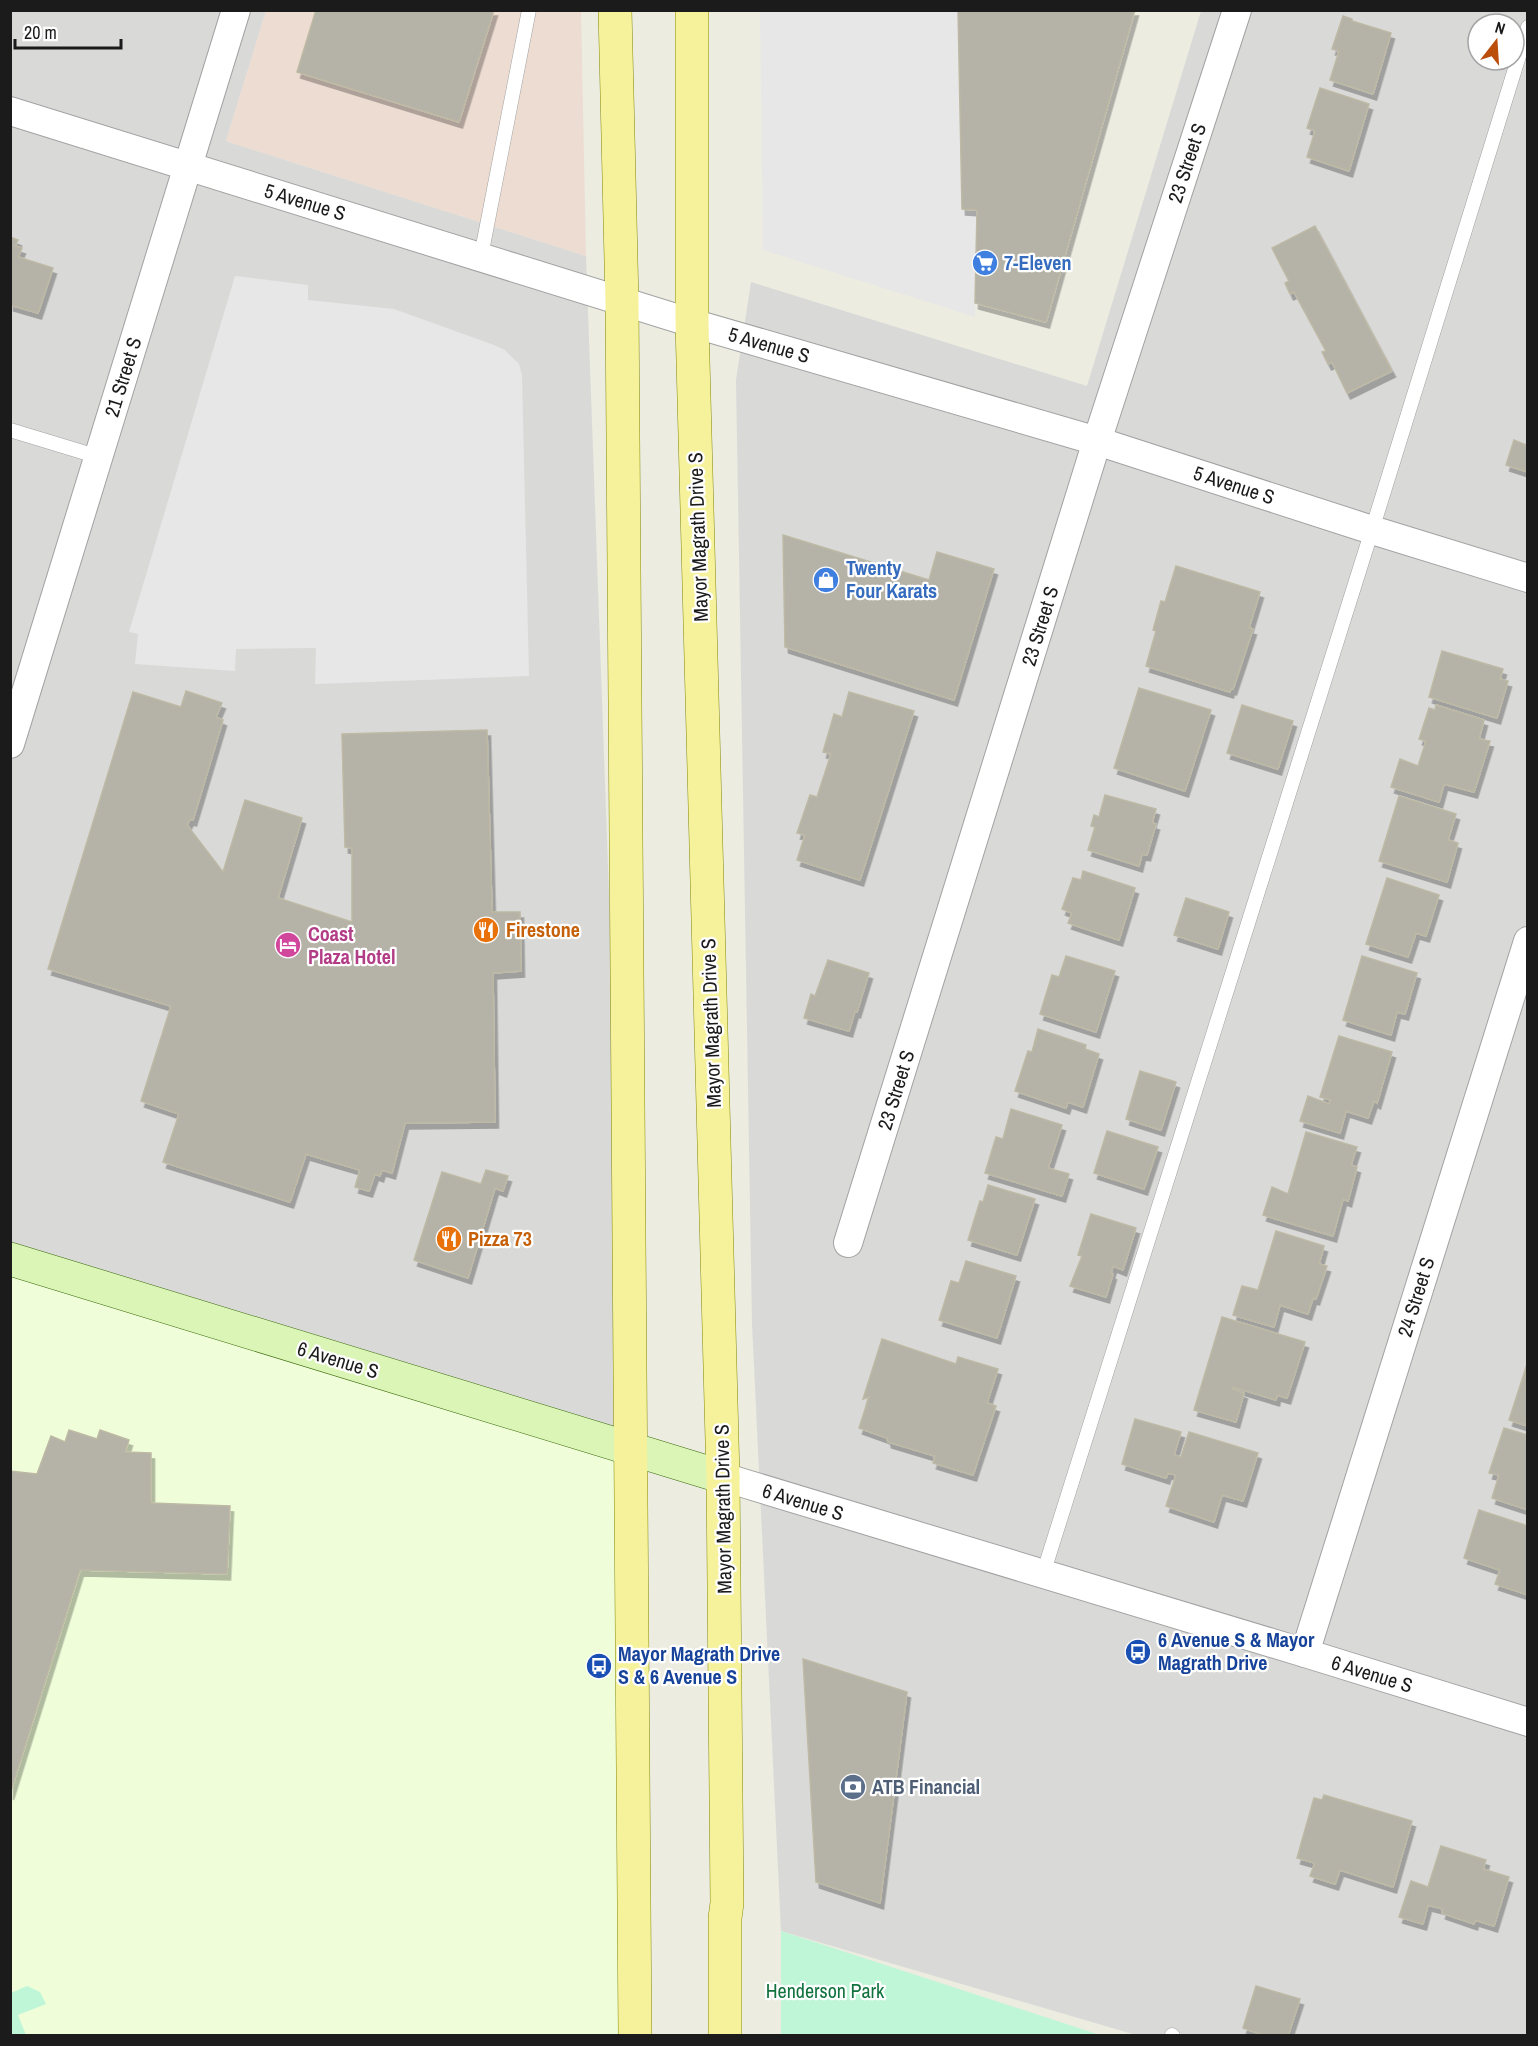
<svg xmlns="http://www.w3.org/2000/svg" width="1538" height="2046" font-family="'Archivo Narrow',sans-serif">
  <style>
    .residential { fill: #d9d9d8; fill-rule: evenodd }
    .commercial { fill: #eddcd1 }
    .education { fill: #effdd9 }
    .park { fill: #bff6d8 }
    .parking { fill: #e7e7e7 }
    .building { fill: #b5b2a7; stroke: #bdb9a4; stroke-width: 1.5; filter: url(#shadow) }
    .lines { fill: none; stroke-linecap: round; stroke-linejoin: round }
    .service-casing { stroke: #a2a2a2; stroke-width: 15 }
    .minor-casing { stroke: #a2a2a2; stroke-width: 30 }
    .secondary-casing { stroke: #3b6a0a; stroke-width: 34 }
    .primary-casing { stroke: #848a08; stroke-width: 34 }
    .service { stroke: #fff; stroke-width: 14 }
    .minor { stroke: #fff; stroke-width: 28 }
    .secondary { stroke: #daf5b6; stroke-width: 33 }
    .primary { stroke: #f6f29c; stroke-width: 33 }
    .labels { text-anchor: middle; stroke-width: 4.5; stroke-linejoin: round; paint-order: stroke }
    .street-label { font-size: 20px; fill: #1b1b1b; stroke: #fff }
    .shop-label { font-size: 20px; font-weight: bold; fill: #366cbe; stroke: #fff; text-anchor: start }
    .food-label { font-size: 20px; font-weight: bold; fill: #c56008; stroke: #fff; text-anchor: start }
    .hotel-label { font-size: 20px; font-weight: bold; fill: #b23c85; stroke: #fff; text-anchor: start }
    .transit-label { font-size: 20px; font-weight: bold; fill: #164399; stroke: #fff; text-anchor: start }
    .service-label { font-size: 20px; font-weight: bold; fill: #4e5e75; stroke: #fff; text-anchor: start }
    .park-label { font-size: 20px; fill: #11723e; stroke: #fff }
  </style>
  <defs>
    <filter id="shadow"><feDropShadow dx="3.5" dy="6" stdDeviation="0" flood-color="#0004"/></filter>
  </defs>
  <rect width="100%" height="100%" fill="#ecece1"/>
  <!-- residential -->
  <g class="residential">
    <path d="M11 11H266L226 141 586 256 629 1450 11 2036Z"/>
    <path d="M1201 11H1527V2035H1136L781 1931 752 1324 736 380 751 282 1087 386ZM1478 24H1514V60H1478Z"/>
  </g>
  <!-- commercial -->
  <path class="commercial" d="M266 11H581L586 256 226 141Z"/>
  <!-- education -->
  <path class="education" d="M10 1259 629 1450 635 2035H11Z"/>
  <!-- park -->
  <g class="park">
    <path d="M781 1931 1100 2035H781Z"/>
    <path d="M27 1986 40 1992 46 2004 18 2015 26 2035H11V1993Z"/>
  </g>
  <!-- parking -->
  <g class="parking">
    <path d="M760 11H958L963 209 977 210 975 317 763 250Z"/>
    <path d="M235 276 308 285V300L394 309 494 345 505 350 519 364 522 375 529 676 315 684 316 648 236 649 235 671 135 664 138 634 129 632Z"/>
  </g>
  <!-- building -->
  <g class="building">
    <path d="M316 10H494L459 122 297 72Z"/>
    <path d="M958 10H1135L1046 322 975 303 977 210 962 209Z"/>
    <path d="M1343 16 1352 19V21L1391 33 1373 94 1330 80 1339 51 1332 49Z"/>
    <path d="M1320 88 1369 104 1349 171 1307 157 1315 131 1307 128Z"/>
    <path d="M1315 226 1392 371 1347 393 1332 362 1328 364 1322 352 1326 351 1294 292 1290 294 1285 283 1289 281 1272 248Z"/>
    <path d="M10 237 18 240 15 246 22 248 18 257 53 268 38 313 10 305Z"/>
    <path d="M1528 439V472L1506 465 1514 440 1526 445Z"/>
    <path d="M783 535 929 580 937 552 994 569 954 700 785 647Z"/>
    <path d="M1176 566 1260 592 1249 628 1253 629 1233 689 1231 688 1230 692 1146 666 1156 631 1153 630 1161 601 1165 602Z"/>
    <path d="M1442 651 1503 669 1500 679 1508 681 1497 718 1429 697Z"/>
    <path d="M1139 688 1211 710 1185 791 1114 768Z"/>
    <path d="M186 691 222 703 216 717 223 720 193 820 190 819 187 825 223 872 245 800 302 818 278 898 352 922V848L345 847 342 734 487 730 492 912H520L521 971 493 973 495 1122 405 1123 392 1173 382 1170 380 1176 375 1174 369 1191 355 1187 360 1170 306 1154 290 1202 163 1162 179 1114 141 1101 171 1006 48 969 133 692 181 707Z"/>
    <path d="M849 692 914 711 860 880 797 860 805 835 797 833 810 795 817 797 831 754 823 752 834 714 842 717Z"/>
    <path d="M1242 705 1293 721 1278 769 1227 753Z"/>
    <path d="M1436 705 1484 720 1479 739 1490 741 1474 792 1444 784 1439 802 1391 787 1400 759 1418 766 1426 741 1419 739 1429 708 1435 710Z"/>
    <path d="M1105 795 1156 809 1152 823 1156 824 1147 855 1142 854 1139 866 1088 850 1095 827 1091 826 1094 815 1099 817Z"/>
    <path d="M1399 796 1456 814 1448 840 1458 843 1447 882 1379 861Z"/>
    <path d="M1083 871 1135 888 1119 940 1068 923 1072 913 1062 909 1073 878 1081 880Z"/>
    <path d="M1387 878 1439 895 1426 936 1416 933 1408 957 1366 944Z"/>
    <path d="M1186 898 1229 912 1218 949 1174 935Z"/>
    <path d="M1066 956 1115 971 1096 1032 1040 1014 1052 975 1059 977Z"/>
    <path d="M1362 956 1417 973 1405 1014 1397 1012 1391 1035 1343 1020Z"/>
    <path d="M828 960 869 973 857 1012 855 1011 849 1031 804 1018 811 994 815 996Z"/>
    <path d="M1038 1029 1086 1045 1085 1049 1099 1054 1083 1107 1068 1102 1066 1108 1015 1091 1028 1051 1032 1052Z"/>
    <path d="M1339 1036 1392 1052 1377 1103 1374 1101 1368 1118 1346 1111 1340 1133 1300 1121 1308 1096 1329 1104 1331 1100 1320 1097Z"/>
    <path d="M1140 1071 1176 1082 1161 1130 1126 1119Z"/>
    <path d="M1011 1109 1062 1125 1048 1168 1069 1174 1062 1196 985 1173 996 1137 1003 1139Z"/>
    <path d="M1107 1131 1158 1147 1144 1189 1094 1173Z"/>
    <path d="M1306 1132 1357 1147 1351 1165 1357 1167 1348 1201 1343 1199 1333 1236 1263 1215 1272 1187 1288 1194Z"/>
    <path d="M486 1170 508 1176 503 1191 495 1188 468 1278 414 1260 442 1172 481 1184Z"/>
    <path d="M988 1185 1035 1199 1017 1255 968 1240 980 1201 983 1202Z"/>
    <path d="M1091 1214 1136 1228 1123 1270 1113 1266 1111 1273 1113 1274 1106 1297 1070 1286 1082 1256 1078 1255Z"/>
    <path d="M1276 1231 1324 1246 1319 1264 1327 1266 1316 1299 1313 1298 1308 1314 1280 1305 1274 1327 1233 1315 1242 1286 1258 1290Z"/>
    <path d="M966 1261 1016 1276 997 1338 939 1320 951 1281 959 1283Z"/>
    <path d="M1222 1317 1305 1342 1287 1398 1277 1395 1276 1400 1233 1387 1232 1389 1244 1393 1236 1422 1194 1410Z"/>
    <path d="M882 1339 956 1364 958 1357 998 1369 987 1403 996 1406 973 1475 933 1463 935 1456 888 1442 887 1438 859 1428 869 1397 863 1399Z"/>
    <path d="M1528 1361V1426L1509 1420Z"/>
    <path d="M1135 1419 1181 1432 1174 1455 1181 1457 1189 1432 1258 1453 1243 1501 1222 1495 1214 1522 1166 1506 1176 1475 1168 1473 1166 1478 1122 1464Z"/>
    <path d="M1504 1428 1528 1435V1510L1492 1498 1499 1475 1489 1473Z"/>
    <path d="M69 1430 97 1439 100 1430 129 1440 125 1452 151 1453V1503L230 1506 227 1574 80 1570 10 1794V1471L37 1474 51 1436 65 1442Z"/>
    <path d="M1479 1510 1528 1526V1595L1495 1584 1500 1570 1464 1558Z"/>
    <path d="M803 1659 907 1692 880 1903 816 1882Z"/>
    <path d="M1324 1795 1412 1821 1393 1887 1340 1870 1335 1884 1310 1876 1315 1863 1297 1858 1314 1798 1322 1800Z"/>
    <path d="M1441 1846 1486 1860 1483 1869 1509 1877 1494 1926 1475 1920 1474 1924 1442 1913 1443 1909 1428 1905 1423 1924 1399 1917 1411 1881 1428 1887Z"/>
    <path d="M1256 1986 1300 1999 1288 2036H1266L1243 2028Z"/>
  </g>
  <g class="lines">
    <!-- service casing -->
    <g class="service-casing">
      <g id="service">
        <path d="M481 256 529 10"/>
        <path d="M10 430 99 457"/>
        <path d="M1043 1574 1372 530 1528 27"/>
        <path d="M1172 2035 1173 2036"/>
      </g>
    </g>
    <!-- minor casing -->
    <g class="minor-casing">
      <g id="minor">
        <path d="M10 111 692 323 1097 441 1372 530 1528 578"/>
        <path d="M10 744 236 10"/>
        <path d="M848 1243 1097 441 1237 10"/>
        <path d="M723 1477 1305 1653 1528 1722"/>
        <path d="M1305 1653 1528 941"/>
      </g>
    </g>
    <!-- secondary casing -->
    <g class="secondary-casing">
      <path id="secondary" d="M10 1259 723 1477"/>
    </g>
    <!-- primary casing -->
    <g class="primary-casing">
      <g id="primary">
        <path d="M615 10 622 302 635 2036"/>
        <path d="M692 10V323L723 1477 727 1903 725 1918V2036"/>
      </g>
    </g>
    <!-- service -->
    <use href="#service" class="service"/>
    <!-- minor -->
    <use href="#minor" class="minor"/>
    <!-- secondary -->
    <use href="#secondary" class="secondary"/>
    <!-- primary -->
    <use href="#primary" class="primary"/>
  </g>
  <!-- icons -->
  <defs>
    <g id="supermarket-disc" transform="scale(1.35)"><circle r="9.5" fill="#3f7fe0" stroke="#fff"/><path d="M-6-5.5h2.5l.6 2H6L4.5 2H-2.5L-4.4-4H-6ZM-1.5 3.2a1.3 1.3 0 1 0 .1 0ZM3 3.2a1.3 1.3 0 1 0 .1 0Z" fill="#fff"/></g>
    <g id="shop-disc" transform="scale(1.35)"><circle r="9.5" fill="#3f7fe0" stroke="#fff"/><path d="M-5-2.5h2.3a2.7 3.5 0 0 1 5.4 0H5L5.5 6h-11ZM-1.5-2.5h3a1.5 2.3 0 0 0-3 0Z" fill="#fff"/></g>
    <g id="restaurant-disc" transform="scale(1.35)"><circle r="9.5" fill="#e8710a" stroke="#fff"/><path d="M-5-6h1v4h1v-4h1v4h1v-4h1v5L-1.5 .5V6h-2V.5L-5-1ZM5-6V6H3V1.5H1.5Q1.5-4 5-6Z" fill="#fff"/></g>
    <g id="hotel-disc" transform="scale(1.35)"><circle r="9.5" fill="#d1479c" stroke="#fff"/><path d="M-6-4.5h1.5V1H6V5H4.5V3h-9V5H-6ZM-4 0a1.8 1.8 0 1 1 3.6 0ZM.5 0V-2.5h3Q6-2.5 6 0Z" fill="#fff"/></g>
    <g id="bus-disc" transform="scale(1.35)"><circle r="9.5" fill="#1a4fb4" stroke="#fff"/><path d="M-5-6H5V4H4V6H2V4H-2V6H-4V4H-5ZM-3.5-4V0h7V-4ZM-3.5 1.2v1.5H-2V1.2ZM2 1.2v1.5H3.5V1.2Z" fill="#fff"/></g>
    <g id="bank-disc" transform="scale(1.35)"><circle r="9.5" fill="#5c6f8a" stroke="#fff"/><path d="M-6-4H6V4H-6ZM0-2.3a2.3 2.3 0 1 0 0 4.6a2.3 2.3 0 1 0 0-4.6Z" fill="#fff"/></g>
  </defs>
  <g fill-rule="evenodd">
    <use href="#supermarket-disc" x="985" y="263"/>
    <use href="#shop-disc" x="826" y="580"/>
    <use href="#restaurant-disc" x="486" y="930"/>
    <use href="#hotel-disc" x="288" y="945"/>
    <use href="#restaurant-disc" x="449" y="1239"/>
    <use href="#bus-disc" x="1138" y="1652"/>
    <use href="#bus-disc" x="599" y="1666"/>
    <use href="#bank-disc" x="853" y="1787"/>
  </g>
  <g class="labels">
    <!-- street labels -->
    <g class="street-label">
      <text transform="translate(1187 163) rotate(-72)" y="7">23 Street S</text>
      <text transform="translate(305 202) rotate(17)" y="7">5 Avenue S</text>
      <text transform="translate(769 345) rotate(16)" y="7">5 Avenue S</text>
      <text transform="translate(123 377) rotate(-73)" y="7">21 Street S</text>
      <text transform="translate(1234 485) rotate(18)" y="7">5 Avenue S</text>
      <text transform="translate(698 537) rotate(-92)" y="7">Mayor Magrath Drive S</text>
      <text transform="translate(1040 626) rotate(-73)" y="7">23 Street S</text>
      <text transform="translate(711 1023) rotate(-92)" y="7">Mayor Magrath Drive S</text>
      <text transform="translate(896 1090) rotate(-73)" y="7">23 Street S</text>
      <text transform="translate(1416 1297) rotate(-73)" y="7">24 Street S</text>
      <text transform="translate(338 1360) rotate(17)" y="7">6 Avenue S</text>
      <text transform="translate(803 1502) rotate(17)" y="7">6 Avenue S</text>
      <text transform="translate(723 1509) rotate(-91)" y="7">Mayor Magrath Drive S</text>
      <text transform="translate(1372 1674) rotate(17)" y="7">6 Avenue S</text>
    </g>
    <!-- shop labels -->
    <g class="shop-label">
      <text x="1004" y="270">7-Eleven</text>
      <text x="846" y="575">Twenty<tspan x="846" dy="23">Four Karats</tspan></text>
    </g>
    <!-- food labels -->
    <g class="food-label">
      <text x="506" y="937">Firestone</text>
      <text x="468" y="1246">Pizza 73</text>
    </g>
    <!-- hotel labels -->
    <g class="hotel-label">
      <text x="308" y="941">Coast<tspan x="308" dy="23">Plaza Hotel</tspan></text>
    </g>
    <!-- transit labels -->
    <g class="transit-label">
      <text x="1158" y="1647">6 Avenue S &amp; Mayor<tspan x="1158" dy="23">Magrath Drive</tspan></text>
      <text x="618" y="1661">Mayor Magrath Drive<tspan x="618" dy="23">S &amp; 6 Avenue S</tspan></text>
    </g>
    <!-- service labels -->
    <g class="service-label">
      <text x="872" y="1794">ATB Financial</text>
    </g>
    <!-- park labels -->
    <g class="park-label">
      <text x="825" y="1998">Henderson Park</text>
    </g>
  </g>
  <!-- border -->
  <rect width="1538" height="2046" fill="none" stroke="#1b1b1b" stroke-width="24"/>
  <!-- north arrow -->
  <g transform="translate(1496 42) rotate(17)"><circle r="28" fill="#ffffff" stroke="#a4a4a4" stroke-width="1.5"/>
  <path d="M0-4.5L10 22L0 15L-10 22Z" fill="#bc4e0b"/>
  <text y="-9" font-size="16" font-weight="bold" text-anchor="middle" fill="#1b1b1b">N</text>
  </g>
  <!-- scale -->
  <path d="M15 39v9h106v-9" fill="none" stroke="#1b1b1b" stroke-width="3"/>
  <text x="24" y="39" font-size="18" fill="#1b1b1b" stroke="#ffffff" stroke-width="4.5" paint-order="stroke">20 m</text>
</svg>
